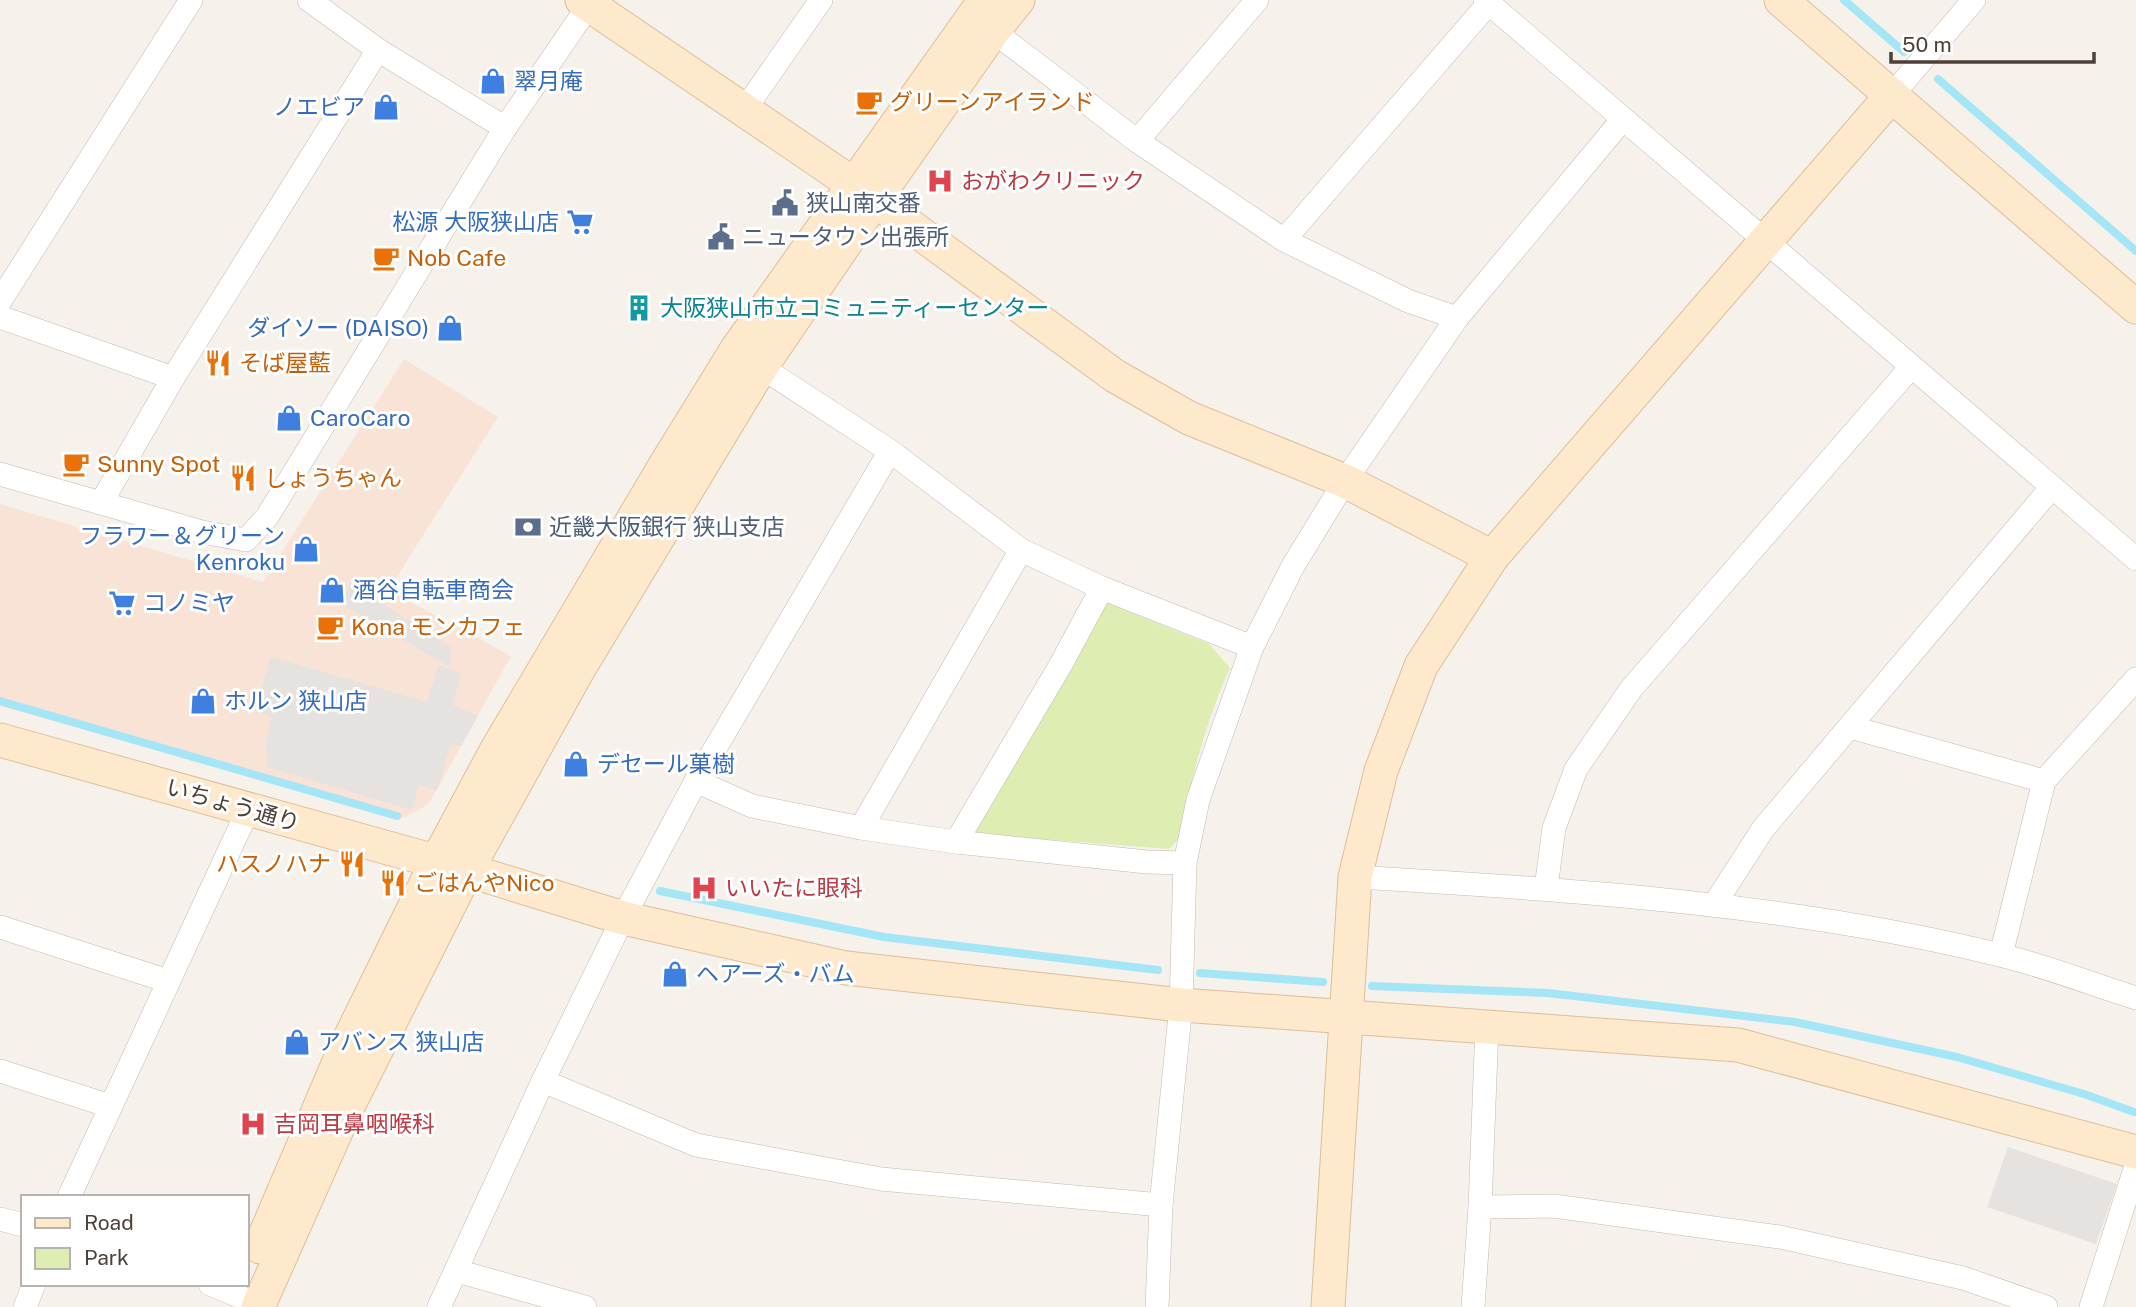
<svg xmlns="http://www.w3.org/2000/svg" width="2136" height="1307" font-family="'Public Sans','Noto Sans JP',sans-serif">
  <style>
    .commercial { fill: #f9e3d6 }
    .green { fill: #deedb1 }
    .parking { fill: #e5e2df }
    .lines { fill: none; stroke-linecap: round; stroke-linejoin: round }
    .stream { stroke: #a4e5f6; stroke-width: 8 }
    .street-casing { stroke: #c6b9af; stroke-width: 24 }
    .secondary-casing { stroke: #ddbe9a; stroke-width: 35 }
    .street { stroke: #fff; stroke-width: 23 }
    .secondary { stroke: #ffe9cc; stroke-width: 33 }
    .labels { text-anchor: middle; stroke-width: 6; stroke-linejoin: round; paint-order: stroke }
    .shop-label { font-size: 23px; fill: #366cbe; stroke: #fff; text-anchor: start }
    .food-label { font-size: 23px; fill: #c56008; stroke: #fff; text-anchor: start }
    .health-label { font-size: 23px; fill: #be3a42; stroke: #fff; text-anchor: start }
    .service-label { font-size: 23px; fill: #4e5e75; stroke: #fff; text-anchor: start }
    .culture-label { font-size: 23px; fill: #0d838f; stroke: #fff; text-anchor: start }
    .street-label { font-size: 23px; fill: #4c4038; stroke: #fff }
  </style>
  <rect width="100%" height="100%" fill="#f6f1eb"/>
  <!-- commercial -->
  <path class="commercial" d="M404 359 498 417 396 578 394 593 511 656 430 802 423 808 400 819 0 706V504L263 582Z"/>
  <!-- green -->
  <path class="green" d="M1102 601 1209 644 1230 668C1204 725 1192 779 1178 840L1169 849 967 833Z"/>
  <!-- parking -->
  <g class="parking">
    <path d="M350 583 452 648 449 666 342 605Z"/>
    <path d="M271 657 427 702 439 665 461 673 453 705 478 716 461 746 451 744 437 790 419 785 412 810 267 767 266 743 272 717 255 711Z"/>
    <path d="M2008 1147 2117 1184 2096 1244 1987 1207Z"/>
  </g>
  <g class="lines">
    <!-- stream -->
    <g class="stream">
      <path d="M1844 0 1904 52"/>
      <path d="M1938 79 2136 251"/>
      <path d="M0 701 397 816"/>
      <path d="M660 891 884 937 1158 970"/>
      <path d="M1200 973 1323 982"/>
      <path d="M1372 986 1548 993 1795 1022 1957 1057 2084 1094 2134 1112"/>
    </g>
    <!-- street casing -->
    <g class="street-casing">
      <g id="street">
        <path d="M309 0 378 50 505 128"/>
        <path d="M1485 0 2136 559"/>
        <path d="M993 31 1137 141 1284 240 1408 301 1457 318 1623 119"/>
        <path d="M1892 95 1974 0"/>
        <path d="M745 109 821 0"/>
        <path d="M1137 141 1257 0"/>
        <path d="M1284 240 1489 3"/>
        <path d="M0 301 191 0"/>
        <path d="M0 317 173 378"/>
        <path d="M761 367 890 451 1021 550 1102 588 1252 647 1198 800 1185 863 1181 1005 1161 1205"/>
        <path d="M0 474 202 532 246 540 267 517 505 128 589 5"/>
        <path d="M101 503 173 378 378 50"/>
        <path d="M1252 647 1293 566 1345 481 1457 318"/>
        <path d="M1850 727 2044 781"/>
        <path d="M696 781 752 806 861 828 956 842 1147 862 1185 863"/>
        <path d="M861 828 1021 550"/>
        <path d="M956 842 1060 666 1102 588"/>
        <path d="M1355 877C1571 890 1789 903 2000 955 2046 966 2091 984 2136 998"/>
        <path d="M1546 888 1554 828 1576 769 1631 689 1911 367"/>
        <path d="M1714 905 1763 829 2052 487"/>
        <path d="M0 927 168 981"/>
        <path d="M2001 955 2044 781 2136 679"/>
        <path d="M0 1071 110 1106"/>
        <path d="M543 1081 696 1145 881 1179 1161 1205 1157 1307"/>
        <path d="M69 1197 248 810"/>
        <path d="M1480 1207 1487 1026"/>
        <path d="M0 1219 23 1225"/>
        <path d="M457 1271 585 1307"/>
        <path d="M210 1284 239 1296"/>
        <path d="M25 1307 34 1284"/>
        <path d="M439 1307 543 1081 623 918 696 781 890 451"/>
        <path d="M1473 1307 1480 1207 1554 1206 1780 1237 1963 1278 2046 1307"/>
        <path d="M2091 1307 2136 1166"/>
      </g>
    </g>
    <!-- secondary casing -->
    <g class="secondary-casing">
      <g id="secondary">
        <path d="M582 0 853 184 1115 376 1189 418 1345 481 1492 557"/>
        <path d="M1781 0 2136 307"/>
        <path d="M0 740 467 870 623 918 846 968 1181 1005 1738 1045 2136 1152"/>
        <path d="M260 1247 344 1050 437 861 496 751 666 464 737 349 985 0"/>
        <path d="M258 1307 343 1116 467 870 578 670 761 367 874 201 993 31 1018 0"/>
        <path d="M1328 1307 1355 877 1381 771 1421 666 1492 557 1892 95"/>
      </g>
    </g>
    <!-- street -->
    <use href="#street" class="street"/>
    <!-- secondary -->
    <use href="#secondary" class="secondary"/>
  </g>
  <!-- icons -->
  <defs>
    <g id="shop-bare" transform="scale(2.1)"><path d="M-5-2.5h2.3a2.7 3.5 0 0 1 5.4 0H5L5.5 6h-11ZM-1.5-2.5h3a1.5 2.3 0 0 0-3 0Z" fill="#3f7fe0" stroke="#fff" stroke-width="2.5" paint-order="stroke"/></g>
    <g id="cafe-bare" transform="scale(2.1)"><path d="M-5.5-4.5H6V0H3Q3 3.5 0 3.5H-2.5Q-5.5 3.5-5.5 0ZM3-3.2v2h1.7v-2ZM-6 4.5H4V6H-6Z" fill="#e8710a" stroke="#fff" stroke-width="2.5" paint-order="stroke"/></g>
    <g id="hospital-bare" transform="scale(2.1)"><path d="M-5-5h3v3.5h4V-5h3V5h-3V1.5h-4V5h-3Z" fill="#e0444e" stroke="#fff" stroke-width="2.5" paint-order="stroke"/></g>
    <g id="civic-bare" transform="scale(2.1)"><path d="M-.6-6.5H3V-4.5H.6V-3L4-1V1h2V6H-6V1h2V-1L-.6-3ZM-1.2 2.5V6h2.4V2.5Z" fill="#5c6f8a" stroke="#fff" stroke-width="2.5" paint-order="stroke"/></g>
    <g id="supermarket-bare" transform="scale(2.1)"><path d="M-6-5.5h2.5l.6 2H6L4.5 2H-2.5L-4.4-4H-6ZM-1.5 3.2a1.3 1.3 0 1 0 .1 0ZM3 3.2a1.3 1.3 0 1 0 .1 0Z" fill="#3f7fe0" stroke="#fff" stroke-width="2.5" paint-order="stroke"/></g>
    <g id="building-bare" transform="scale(2.1)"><path d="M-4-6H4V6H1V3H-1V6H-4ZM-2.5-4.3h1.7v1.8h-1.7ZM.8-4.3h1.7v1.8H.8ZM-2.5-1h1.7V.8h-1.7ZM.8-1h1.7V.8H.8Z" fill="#0f9aa8" stroke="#fff" stroke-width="2.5" paint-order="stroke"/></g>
    <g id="restaurant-bare" transform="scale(2.1)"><path d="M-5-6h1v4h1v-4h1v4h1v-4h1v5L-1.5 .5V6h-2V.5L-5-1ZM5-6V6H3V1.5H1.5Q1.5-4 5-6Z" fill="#e8710a" stroke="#fff" stroke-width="2.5" paint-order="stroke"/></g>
    <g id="bank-bare" transform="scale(2.1)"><path d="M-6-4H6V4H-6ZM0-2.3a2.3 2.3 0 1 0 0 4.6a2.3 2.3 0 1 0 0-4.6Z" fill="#5c6f8a" stroke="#fff" stroke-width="2.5" paint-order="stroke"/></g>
  </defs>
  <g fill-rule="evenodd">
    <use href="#shop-bare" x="493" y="81"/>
    <use href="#cafe-bare" x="869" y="102"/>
    <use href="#shop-bare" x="386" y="107"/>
    <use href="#hospital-bare" x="940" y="181"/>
    <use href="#civic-bare" x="785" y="203"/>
    <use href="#supermarket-bare" x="580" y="222"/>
    <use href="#civic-bare" x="721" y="237"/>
    <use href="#cafe-bare" x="386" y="258"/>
    <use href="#building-bare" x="639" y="308"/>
    <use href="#shop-bare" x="450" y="328"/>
    <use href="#restaurant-bare" x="218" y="363"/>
    <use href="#shop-bare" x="289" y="418"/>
    <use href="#cafe-bare" x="76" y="464"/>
    <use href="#restaurant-bare" x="243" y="478"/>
    <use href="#bank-bare" x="528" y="527"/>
    <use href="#shop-bare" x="306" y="549"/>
    <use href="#shop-bare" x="332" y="590"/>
    <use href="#supermarket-bare" x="122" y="603"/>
    <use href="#cafe-bare" x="330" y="627"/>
    <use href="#shop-bare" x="203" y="701"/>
    <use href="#shop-bare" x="576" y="764"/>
    <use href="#restaurant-bare" x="352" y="864"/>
    <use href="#restaurant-bare" x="393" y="883"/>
    <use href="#hospital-bare" x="704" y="888"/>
    <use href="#shop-bare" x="675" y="974"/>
    <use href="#shop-bare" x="297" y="1042"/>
    <use href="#hospital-bare" x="253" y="1124"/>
  </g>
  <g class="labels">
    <!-- shop labels -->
    <g class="shop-label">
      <text x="514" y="89">翠月庵</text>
      <text x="365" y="115" text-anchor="end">ノエビア</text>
      <text x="559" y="230" text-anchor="end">松源 大阪狭山店</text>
      <text x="429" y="336" text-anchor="end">ダイソー (DAISO)</text>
      <text x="310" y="426">CaroCaro</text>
      <text x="285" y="544" text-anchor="end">フラワー＆グリーン<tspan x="285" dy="26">Kenroku</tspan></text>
      <text x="353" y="598">酒谷自転車商会</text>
      <text x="143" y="611">コノミヤ</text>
      <text x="224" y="709">ホルン 狭山店</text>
      <text x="597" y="772">デセール菓樹</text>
      <text x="696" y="982">ヘアーズ・バム</text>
      <text x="318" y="1050">アバンス 狭山店</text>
    </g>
    <!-- food labels -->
    <g class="food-label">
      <text x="890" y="110">グリーンアイランド</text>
      <text x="407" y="266">Nob Cafe</text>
      <text x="239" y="371">そば屋藍</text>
      <text x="97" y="472">Sunny Spot</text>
      <text x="264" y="486">しょうちゃん</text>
      <text x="351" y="635">Kona モンカフェ</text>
      <text x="331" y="872" text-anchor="end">ハスノハナ</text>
      <text x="414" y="891">ごはんやNico</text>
    </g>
    <!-- health labels -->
    <g class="health-label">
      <text x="961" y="189">おがわクリニック</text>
      <text x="725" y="896">いいたに眼科</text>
      <text x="274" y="1132">吉岡耳鼻咽喉科</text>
    </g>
    <!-- service labels -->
    <g class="service-label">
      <text x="806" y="211">狭山南交番</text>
      <text x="742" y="245">ニュータウン出張所</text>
      <text x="549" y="535">近畿大阪銀行 狭山支店</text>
    </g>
    <!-- culture labels -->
    <g class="culture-label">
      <text x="660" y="316">大阪狭山市立コミュニティーセンター</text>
    </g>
    <!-- street labels -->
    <g class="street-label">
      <text transform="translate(233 805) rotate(16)" y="8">いちょう通り</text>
    </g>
  </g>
  <!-- legend -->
  <rect x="21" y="1195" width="228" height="91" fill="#ffffff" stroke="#b7b3af" stroke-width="2"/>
  <rect x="35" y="1218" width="35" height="10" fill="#ffe9cc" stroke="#b7b3af" stroke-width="2"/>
  <text x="84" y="1230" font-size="21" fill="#4c4038">Road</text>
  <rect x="35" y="1248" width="35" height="21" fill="#deedb1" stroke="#b7b3af" stroke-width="2"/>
  <text x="84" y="1265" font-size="21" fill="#4c4038">Park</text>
  <!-- scale -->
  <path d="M1891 52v10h203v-10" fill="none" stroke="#4c4038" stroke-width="3.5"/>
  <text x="1902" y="52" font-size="21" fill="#4c4038" stroke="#ffffff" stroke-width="5" paint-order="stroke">50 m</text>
</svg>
